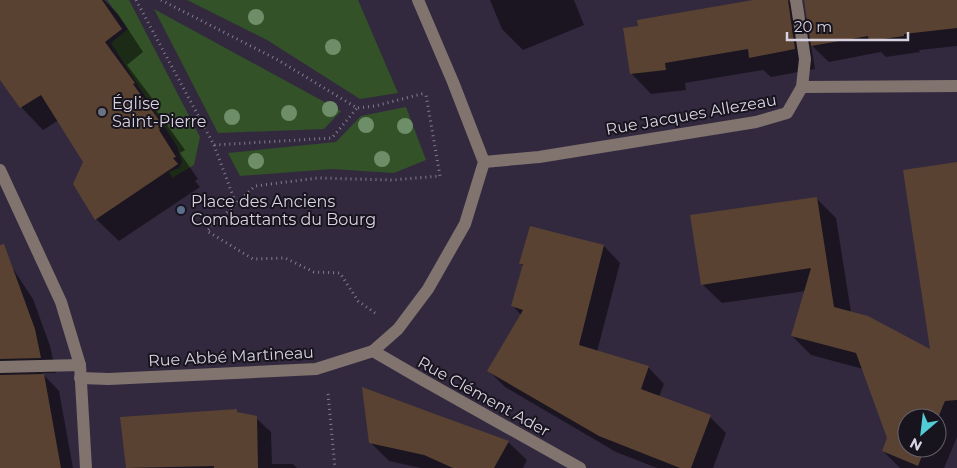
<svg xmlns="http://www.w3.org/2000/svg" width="957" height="468" font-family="Montserrat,sans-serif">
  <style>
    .grass { fill: #335228 }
    .shadow { fill: #0007; fill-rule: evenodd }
    .building { fill: #594231 }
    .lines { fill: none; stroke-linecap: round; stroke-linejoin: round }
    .path { stroke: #837c8e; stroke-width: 3; stroke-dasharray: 1 4; stroke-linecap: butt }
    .minor { stroke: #81736e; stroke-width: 12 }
    .tree { fill: #6d8e68 }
    .worship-dot { fill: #6b7280; stroke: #18141e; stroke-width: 2 }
    .service-dot { fill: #5c6f8a; stroke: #18141e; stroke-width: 2 }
    .labels { text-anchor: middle; stroke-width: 4; stroke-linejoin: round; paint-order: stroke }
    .poi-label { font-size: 16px; fill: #d8d2e1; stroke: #18141e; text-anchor: start }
    .street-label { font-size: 16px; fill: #d8d2e1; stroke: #18141e }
  </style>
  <rect width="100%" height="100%" fill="#32293f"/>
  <!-- grass -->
  <g class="grass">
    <path d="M107 0H129L200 137 194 165 172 178 169 172 179 168 182 162 177 146 111 43 128 29Z"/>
    <path d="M187 0H358L398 93 360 99 267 40Z"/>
    <path d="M154 9 341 111 324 129 218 133Z"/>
    <path d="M406 107 426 160 394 173 332 169 240 176 228 153 336 142 361 116Z"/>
  </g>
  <!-- shadow -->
  <g class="shadow">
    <path d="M0 0H104L118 14 143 52 127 65 157 105 154 107 185 150 180 153 198 179 195 181 200 187 119 241 96 219 85 162 59 120 43 130 21 107 0 78Z"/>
    <path d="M490 0H574L584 25 523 50 502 29Z"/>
    <path d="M788 0 809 21 805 0H957V46L919 50 920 52 886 57 881 52 829 62 811 45 815 69 771 77 763 70 685 83 686 90 651 94 631 73Z"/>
    <path d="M957 163V437L944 468H900L883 451 889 438 863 369 811 355 792 336 806 291 722 303 702 284 816 198 836 218 851 312 932 351ZM907 418H937V448H907Z"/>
    <path d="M531 227 604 246 620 263 597 352 648 367 664 384 659 397 710 417 726 433 713 468H657L616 452 505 387 489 371 521 315 513 306 523 266 521 263Z"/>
    <path d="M0 249 33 299 50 346 56 373H42L59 391 73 468H0Z"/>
    <path d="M236 410 240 414 256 418 271 432 272 464H293L297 468H128L121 418Z"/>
    <path d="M370 442H508L527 460 523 468H421L389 461Z"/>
  </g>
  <!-- building -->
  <g class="building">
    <path d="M0 0H102L122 29 105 42 135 83 133 84 164 127 159 130 176 157 173 158 178 164 95 220 73 184 83 162 41 95 20 108 0 80Z"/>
    <path d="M753 0H788L795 49 749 58 748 49 665 63 666 70 630 74 623 28 638 26 637 20Z"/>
    <path d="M804 0H957V28L904 34V36L869 41 868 36 811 46Z"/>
    <path d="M957 162V400L945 401 937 420V418H907V448H925L918 466 882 451 887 438 856 353 791 336 811 268 701 285 690 215 817 197 834 307 868 316 930 349 903 170Z"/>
    <path d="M530 226 604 245 579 345 649 366 641 389 711 415 691 468H680L599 436 487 371 523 310 511 306 523 264H519Z"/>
    <path d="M4 244 35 329 41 358 0 359V245Z"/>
    <path d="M44 374 61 468H0V375Z"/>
    <path d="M362 387 443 417 509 441 494 468H453L424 455 369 443Z"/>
    <path d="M237 409V412L257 416 258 468H214V466L126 468 120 417Z"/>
  </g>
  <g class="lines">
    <!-- path -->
    <g class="path">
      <path d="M136 0 214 145 332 138 357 108"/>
      <path d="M161 0 278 60 357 108 375 106 425 93"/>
      <path d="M214 145 236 204"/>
      <path d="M375 313 358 301 340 273 314 272 285 258 253 259 207 231 255 186 318 178 392 180 440 176 426 95"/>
      <path d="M328 394 335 468"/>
    </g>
    <!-- minor -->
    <g class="minor">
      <path d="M802 87 957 86"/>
      <path d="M484 162 539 157 756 122 787 113 802 87 805 59 796 0"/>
      <path d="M0 170 61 302 80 365 86 468"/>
      <path d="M373 351 423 380 580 468"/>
      <path d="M0 367 80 365"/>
      <path d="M80 378 109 379 316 369 373 351 398 329 428 289 465 224 484 162 453 82 418 0"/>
    </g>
  </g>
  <!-- trees -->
  <g class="tree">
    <circle cx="256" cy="17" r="8"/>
    <circle cx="333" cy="47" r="8"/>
    <circle cx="330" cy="109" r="8"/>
    <circle cx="289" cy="113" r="8"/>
    <circle cx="232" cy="117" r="8"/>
    <circle cx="366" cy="125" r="8"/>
    <circle cx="405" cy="126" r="8"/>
    <circle cx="382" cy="159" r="8"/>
    <circle cx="256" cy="161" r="8"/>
  </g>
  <!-- markers -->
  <circle class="worship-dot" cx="102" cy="112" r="5"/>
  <circle class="service-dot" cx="181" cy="210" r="5"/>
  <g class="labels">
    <!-- poi labels -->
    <g class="poi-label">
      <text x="112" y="109">Église<tspan x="112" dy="18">Saint-Pierre</tspan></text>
      <text x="191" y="207">Place des Anciens<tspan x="191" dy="18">Combattants du Bourg</tspan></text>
    </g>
    <!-- street labels -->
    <g class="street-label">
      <text transform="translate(691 114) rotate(-10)" y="6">Rue Jacques Allezeau</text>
      <text transform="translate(231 356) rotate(-3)" y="6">Rue Abbé Martineau</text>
      <text transform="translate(484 396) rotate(29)" y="6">Rue Clément Ader</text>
    </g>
  </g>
  <!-- north arrow -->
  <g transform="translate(922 433) rotate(208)"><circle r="24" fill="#18141e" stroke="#65606c"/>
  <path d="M0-4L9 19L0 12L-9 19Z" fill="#52ccd6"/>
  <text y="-8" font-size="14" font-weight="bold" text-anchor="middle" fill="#d8d2e1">N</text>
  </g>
  <!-- scale -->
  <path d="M787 32v8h121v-8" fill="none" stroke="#d8d2e1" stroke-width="2.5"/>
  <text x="794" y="32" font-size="15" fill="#d8d2e1" stroke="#18141e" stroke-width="4" paint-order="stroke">20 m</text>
</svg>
